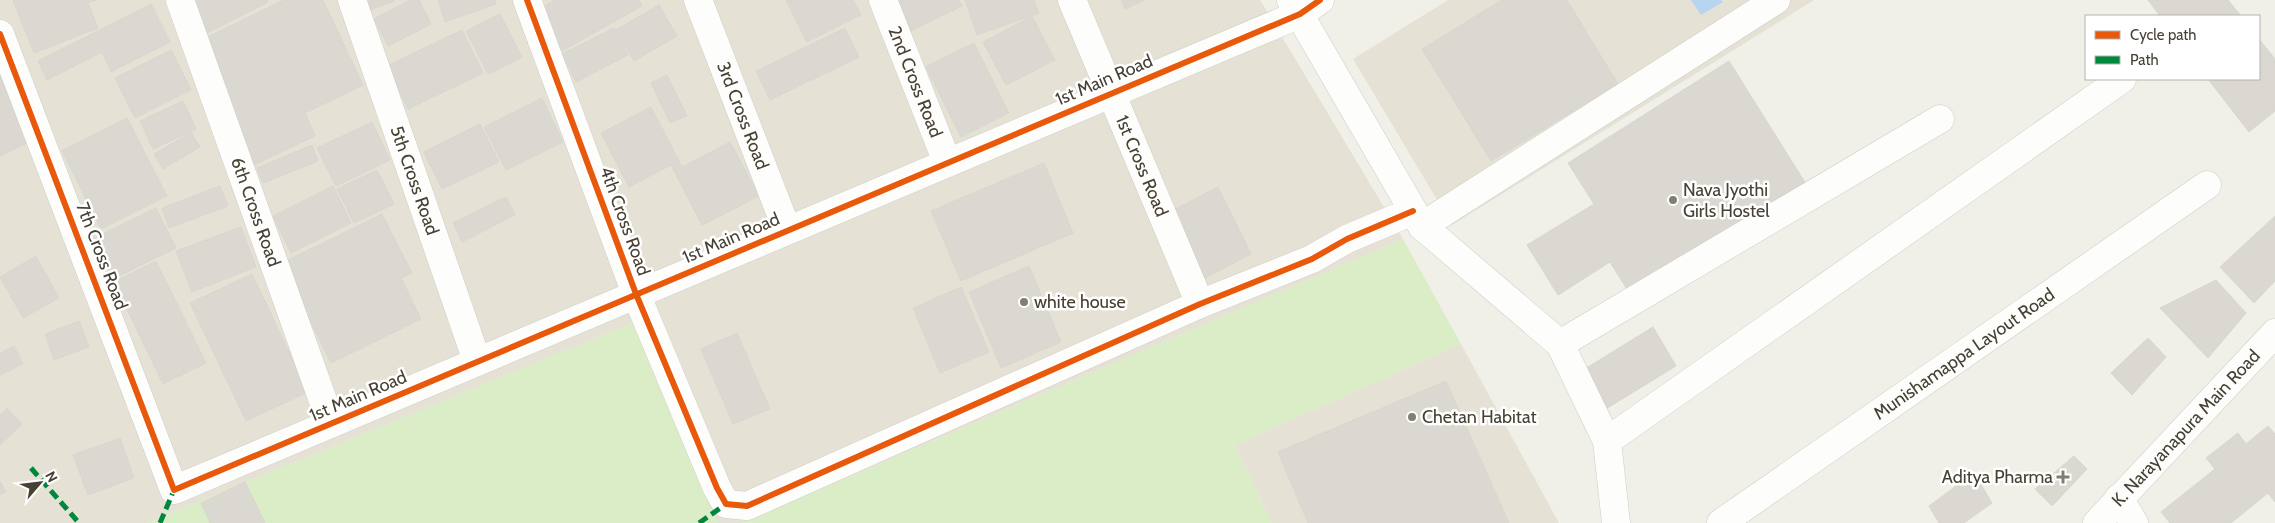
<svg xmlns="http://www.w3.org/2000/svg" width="2275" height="523" font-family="Cabin,sans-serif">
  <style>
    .residential { fill: #e5e2d5 }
    .green { fill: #daedc6 }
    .water { fill: #b7d4f1 }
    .building { fill: #dad8d1; stroke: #d8d6ce }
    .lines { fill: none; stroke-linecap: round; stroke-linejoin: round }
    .minor-casing { stroke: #cecdc6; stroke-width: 29 }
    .minor { stroke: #fdfdfc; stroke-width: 28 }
    .quiet { stroke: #00873e; stroke-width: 5; stroke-dasharray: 10 5; stroke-linecap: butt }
    .cycleway-casing { stroke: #fff; stroke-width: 9 }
    .cycleway { stroke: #e8590c; stroke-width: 6 }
    .poi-dot { fill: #827e73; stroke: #fff; stroke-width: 2 }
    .labels { text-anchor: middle; stroke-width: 5; stroke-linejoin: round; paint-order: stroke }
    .street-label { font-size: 18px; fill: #474134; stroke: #fff }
    .poi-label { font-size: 18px; fill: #474134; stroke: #fff; text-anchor: start }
  </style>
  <rect width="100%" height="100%" fill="#f0efe8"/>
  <!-- residential -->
  <g class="residential">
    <path d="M0 0H1260L1403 239 742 523H717L632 323 147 523H0Z"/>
    <path d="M1448 0H1814L1452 225 1353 59Z"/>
    <path d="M1461 344 1559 523H1272L1235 445Z"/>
  </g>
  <!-- green -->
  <g class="green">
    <path d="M1403 239 1461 344 1235 445 1272 523H742Z"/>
    <path d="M632 323 717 523H147Z"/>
  </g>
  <!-- water -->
  <path class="water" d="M1691 0H1721L1723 2 1701 15Z"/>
  <!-- building -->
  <g class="building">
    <path d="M13 0H96L88 3 98 28 34 53Z"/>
    <path d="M186 0H267L268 2 203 35Z"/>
    <path d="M284 0H323L363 85 305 113 315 136 254 165 195 43Z"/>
    <path d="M362 0H394L395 1 366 11Z"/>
    <path d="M410 0H419L431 24 388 46 374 19Z"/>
    <path d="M438 0H495L496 4 445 22Z"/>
    <path d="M555 0H639L642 6 562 51 539 9Z"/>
    <path d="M786 0H853L861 15 807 42Z"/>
    <path d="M896 0H959L962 6 911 31Z"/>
    <path d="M965 0H1034L1039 13 977 35Z"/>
    <path d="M1121 0H1144L1125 9Z"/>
    <path d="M1502 0H1567L1618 84 1491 161 1422 49Z"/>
    <path d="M2148 0H2228L2241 16H2160Z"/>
    <path d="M151 4 170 42 111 72 102 52 47 80 38 61Z"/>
    <path d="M659 5 677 36 634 61 616 30Z"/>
    <path d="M500 14 522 57 488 74 466 31Z"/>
    <path d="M1032 16 1055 60 1006 85 983 42Z"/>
    <path d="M614 28 628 55 576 82 562 54Z"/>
    <path d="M845 28 859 57 770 100 756 71Z"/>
    <path d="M462 30 483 73 408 109 387 66Z"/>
    <path d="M2259 39 2275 59V111L2249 132 2208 79H2259Z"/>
    <path d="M974 43 1009 113 961 137 926 67Z"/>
    <path d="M171 50 191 90 135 118 115 78Z"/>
    <path d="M0 54 36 139 0 156Z"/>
    <path d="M1729 61 1806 184 1630 294 1610 262 1558 295 1527 245 1594 204 1568 163Z"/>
    <path d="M667 75 687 116 670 123 651 83Z"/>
    <path d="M542 98 563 142 506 170 484 127Z"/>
    <path d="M183 101 196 129 153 149 140 121Z"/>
    <path d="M651 107 682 167 730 142 759 196 702 225 671 165 629 187 601 133Z"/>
    <path d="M127 118 167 196 101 229 62 151Z"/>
    <path d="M372 122 390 160 336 186 317 148Z"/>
    <path d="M480 124 499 162 442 189 424 152Z"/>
    <path d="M191 132 200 147 163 169 154 154Z"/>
    <path d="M312 145 318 161 263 183 257 168Z"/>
    <path d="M1044 163 1073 233 961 281 931 211Z"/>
    <path d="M377 170 394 204 354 223 337 189Z"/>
    <path d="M220 186 228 206 169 228 162 208Z"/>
    <path d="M333 186 351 223 291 253 273 216Z"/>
    <path d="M1218 187 1251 254 1199 281 1166 214Z"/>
    <path d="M506 197 515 215 462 242 453 223Z"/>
    <path d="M156 208 176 248 113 279 93 239Z"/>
    <path d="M382 214 412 273 401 278 421 319 331 363 282 263Z"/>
    <path d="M2275 216V281L2254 303 2220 267Z"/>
    <path d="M241 227 256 267 192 292 176 251Z"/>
    <path d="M36 256 59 298 23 318 0 277Z"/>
    <path d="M156 261 206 363 163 384 114 282Z"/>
    <path d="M1029 266 1061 342 1001 368 969 292Z"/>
    <path d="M252 274 308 392 246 421 190 303Z"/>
    <path d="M2216 280 2246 313 2208 358 2160 308Z"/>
    <path d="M961 287 989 352 940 373 913 308Z"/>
    <path d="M79 321 89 347 54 360 45 334Z"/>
    <path d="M1653 327 1676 366 1604 410 1580 372Z"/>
    <path d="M737 333 770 409 733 424 701 349Z"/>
    <path d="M2148 338 2166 357 2132 395 2111 373Z"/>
    <path d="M14 346 23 364 0 375V353Z"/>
    <path d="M1446 381 1509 523H1308L1278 452Z"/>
    <path d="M7 408 22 424 0 445V415Z"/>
    <path d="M2268 426 2275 434V502L2268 493 2231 523H2170L2161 512 2215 469 2206 458 2238 433 2246 444Z"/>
    <path d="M120 438 134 478 88 495 73 455Z"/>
    <path d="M2074 456 2087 469 2052 506 2035 489Z"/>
    <path d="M1974 473 1992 503 1964 523H1939L1929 506Z"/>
    <path d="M0 481 6 492 0 495Z"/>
    <path d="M245 482 265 523H210L201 503Z"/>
  </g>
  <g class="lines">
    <!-- minor casing -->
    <g class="minor-casing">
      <g id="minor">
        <path id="s1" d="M180 0 331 423"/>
        <path id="s2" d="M352 0 477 361"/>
        <path d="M527 0 636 294 717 488 726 504 747 506 1200 304 1312 259 1347 239 1413 211"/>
        <path id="s3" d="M698 0 787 230"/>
        <path id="s4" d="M883 0 947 162"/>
        <path id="s5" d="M1072 0 1200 304"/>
        <path d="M1291 0 1422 226 1560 344 1607 441 1616 523"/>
        <path d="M0 34 174 490 1300 14 1320 0"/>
        <path d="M1422 226 1776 0"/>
        <path d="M1560 344 1940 119"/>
        <path d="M1607 441 2122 79"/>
        <path d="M2119 498 2134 523"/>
        <path id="s6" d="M1721 523 2207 185"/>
        <path id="s7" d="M2097 523 2275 333"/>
      </g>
    </g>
    <!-- minor -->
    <use href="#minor" class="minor"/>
    <!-- quiet -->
    <g class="quiet">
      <path d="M31 468 79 523"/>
      <path d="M160 523 174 490"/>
      <path d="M699 523 726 504"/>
    </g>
    <!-- cycleway casing -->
    <g class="cycleway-casing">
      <g id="cycleway">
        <path d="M527 0 636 294 717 488 726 504 747 506 1200 304 1312 259 1347 239 1413 211"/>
        <path d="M0 34 174 490 1300 14 1320 0"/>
      </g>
    </g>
    <!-- cycleway -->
    <use href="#cycleway" class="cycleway"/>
  </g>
  <!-- markers -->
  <g class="poi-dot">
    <circle cx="1673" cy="200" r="5"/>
    <circle cx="1024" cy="302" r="5"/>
    <circle cx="1412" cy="417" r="5"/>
    <path d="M2060.5 469.5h5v5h5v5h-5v5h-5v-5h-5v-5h5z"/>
  </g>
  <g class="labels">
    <!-- street labels -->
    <g class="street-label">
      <text transform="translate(1104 80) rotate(-23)" y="6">1st Main Road</text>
      <text dy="6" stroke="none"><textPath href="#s4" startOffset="88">2nd Cross Road</textPath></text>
      <text dy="6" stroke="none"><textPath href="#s3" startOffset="124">3rd Cross Road</textPath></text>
      <text dy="6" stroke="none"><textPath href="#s5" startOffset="180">1st Cross Road</textPath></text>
      <text dy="6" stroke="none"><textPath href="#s2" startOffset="191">5th Cross Road</textPath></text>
      <text dy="6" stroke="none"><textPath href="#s1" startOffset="225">6th Cross Road</textPath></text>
      <text transform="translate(625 221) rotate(70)" y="6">4th Cross Road</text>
      <text transform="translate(731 238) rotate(-23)" y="6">1st Main Road</text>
      <text transform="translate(102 256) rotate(69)" y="6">7th Cross Road</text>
      <text dy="6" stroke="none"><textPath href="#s6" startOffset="296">Munishamappa Layout Road</textPath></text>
      <text transform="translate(358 396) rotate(-23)" y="6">1st Main Road</text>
      <text dy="6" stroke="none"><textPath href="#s7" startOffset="130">K. Narayanapura Main Road</textPath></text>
    </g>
    <!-- poi labels -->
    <g class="poi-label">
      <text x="1683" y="196">Nava Jyothi<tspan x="1683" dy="21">Girls Hostel</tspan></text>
      <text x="1034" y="308">white house</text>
      <text x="1422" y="423">Chetan Habitat</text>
      <text x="2053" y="483" text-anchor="end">Aditya Pharma</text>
    </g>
  </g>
  <!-- legend -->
  <rect x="2085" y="15" width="175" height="65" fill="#ffffff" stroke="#b5b3ae"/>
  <rect x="2095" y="31" width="25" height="8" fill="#e8590c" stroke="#b5b3ae"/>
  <text x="2130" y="40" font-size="15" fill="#474134">Cycle path</text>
  <rect x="2095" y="56" width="25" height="8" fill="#00873e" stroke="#b5b3ae"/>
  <text x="2130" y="65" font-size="15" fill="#474134">Path</text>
  <!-- north arrow -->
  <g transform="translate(40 483) rotate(62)" stroke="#ffffff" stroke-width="4" paint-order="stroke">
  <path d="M0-4L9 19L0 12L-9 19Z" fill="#474134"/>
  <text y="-8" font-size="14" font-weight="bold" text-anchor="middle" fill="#474134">N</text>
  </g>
</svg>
